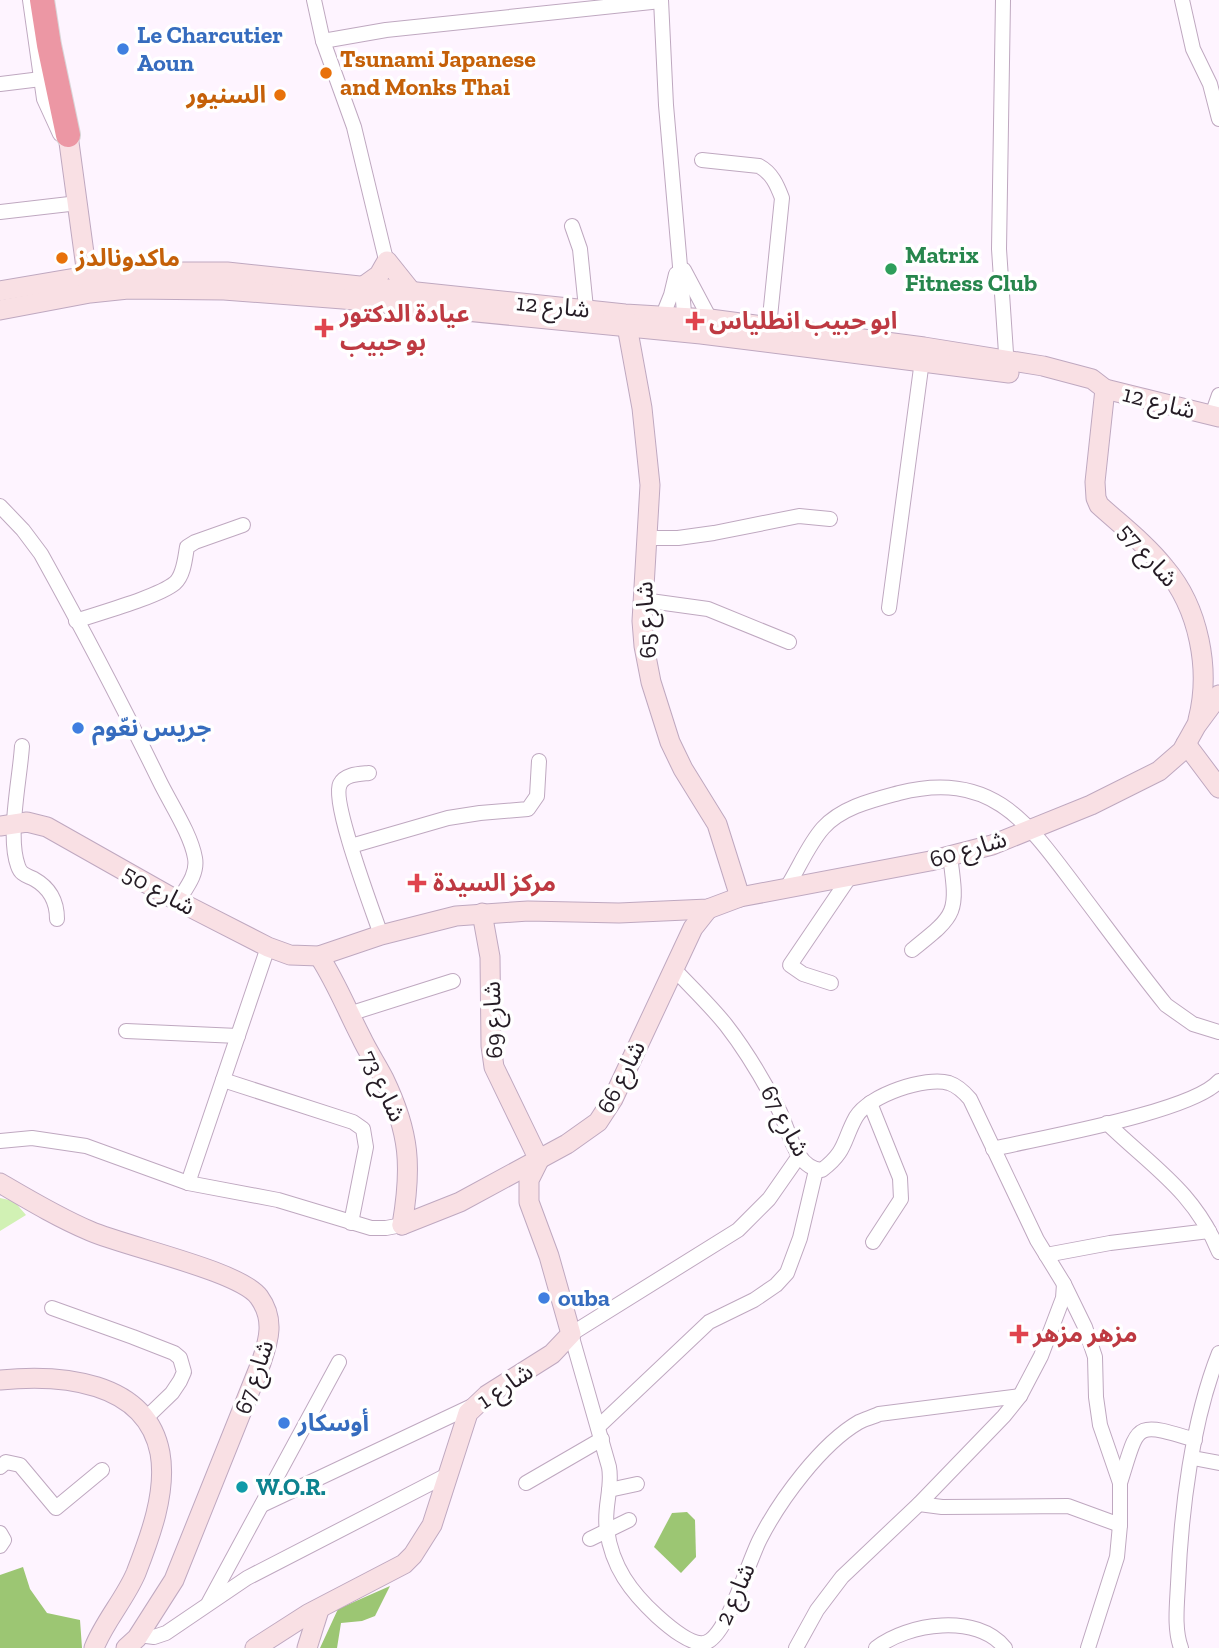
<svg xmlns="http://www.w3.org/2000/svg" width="1219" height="1648" font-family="'Zilla Slab','Noto Sans Arabic',serif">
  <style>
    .green { fill: #d1f1b4 }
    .forest { fill: #9cc673 }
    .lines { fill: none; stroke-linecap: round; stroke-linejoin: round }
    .street-casing { stroke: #bfa8c0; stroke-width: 16 }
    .secondary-casing { stroke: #bfa8c0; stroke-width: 21 }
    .highway-casing { stroke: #d8d6d8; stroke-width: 26 }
    .street { stroke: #fff; stroke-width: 14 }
    .secondary { stroke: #f9e0e4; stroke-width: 19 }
    .highway { stroke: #ec97a4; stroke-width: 24 }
    .shop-dot { fill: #3f7fe0; stroke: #fff; stroke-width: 2.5 }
    .food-dot { fill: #e8710a; stroke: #fff; stroke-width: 2.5 }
    .leisure-dot { fill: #2e9e5b; stroke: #fff; stroke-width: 2.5 }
    .health-dot { fill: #e0444e; stroke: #fff; stroke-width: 2.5 }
    .culture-dot { fill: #0f9aa8; stroke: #fff; stroke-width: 2.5 }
    .labels { text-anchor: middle; stroke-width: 7; stroke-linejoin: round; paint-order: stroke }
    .shop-label { font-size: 24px; font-weight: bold; fill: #366cbe; stroke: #fff; text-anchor: start }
    .food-label { font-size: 24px; font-weight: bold; fill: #c56008; stroke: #fff; text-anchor: start }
    .leisure-label { font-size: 24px; font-weight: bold; fill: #27864d; stroke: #fff; text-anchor: start }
    .street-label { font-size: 24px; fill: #251c25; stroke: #fff }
    .health-label { font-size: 24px; font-weight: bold; fill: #be3a42; stroke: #fff; text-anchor: start }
    .culture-label { font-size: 24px; font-weight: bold; fill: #0d838f; stroke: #fff; text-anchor: start }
  </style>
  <rect width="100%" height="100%" fill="#fef4ff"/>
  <!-- green -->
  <path class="green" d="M0 1198 14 1201 26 1215 0 1231Z"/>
  <!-- forest -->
  <g class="forest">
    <path d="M687 1512 695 1520 696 1557 681 1573 654 1547 672 1513Z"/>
    <path d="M23 1567 30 1589 47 1613 80 1620 82 1648H0V1575Z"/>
    <path d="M390 1586 375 1616 362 1621 341 1623 337 1648H320L338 1609Z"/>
  </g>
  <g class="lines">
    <!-- street casing -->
    <g class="street-casing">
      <g id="street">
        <path d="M30 0 44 99 60 134"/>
        <path d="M314 0 323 41 354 127 388 268"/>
        <path d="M661 0 666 105 685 324"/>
        <path d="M1003 0 999 249 1007 368"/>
        <path d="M1182 0 1193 49 1210 84 1219 119"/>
        <path d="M323 41 386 30 661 1"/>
        <path d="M0 84 41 79"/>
        <path d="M702 160 759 166C772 173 777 185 782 198L769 327"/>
        <path d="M0 212 78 203"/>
        <path d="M572 226 580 249 587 318"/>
        <path d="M684 270 710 319"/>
        <path d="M663 315 671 295 676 274"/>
        <path d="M1212 415 1219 395"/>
        <path d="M0 506 23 530 41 554C82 628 122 704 159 780 170 803 191 834 195 858 198 874 186 888 178 901"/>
        <path d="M647 538H678L714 533 799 516 830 519"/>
        <path d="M643 600 708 609 789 642"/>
        <path d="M889 608 923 353"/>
        <path d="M76 621C99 613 158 597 175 583 184 575 185 558 187 547L195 542 243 525"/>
        <path d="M22 746C20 779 7 836 18 866 21 875 26 875 34 879 50 888 57 901 57 919"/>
        <path d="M369 773C359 774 345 774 340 784 331 802 373 911 381 935"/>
        <path d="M351 846 448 818 480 813 528 809 537 796 539 761"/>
        <path d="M787 887C799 868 808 845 823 828 842 807 873 800 899 793 996 768 1031 828 1082 895 1110 932 1137 969 1166 1005L1193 1024 1219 1032"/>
        <path d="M912 950C957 914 958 914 950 856"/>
        <path d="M674 969C691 987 710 1005 726 1025 747 1052 764 1081 780 1112 789 1131 796 1169 822 1170 847 1151 843 1140 856 1117 869 1095 926 1076 949 1083 958 1086 964 1092 970 1099L1037 1240 1064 1284 1085 1327 1095 1357 1096 1397 1100 1425 1120 1483V1525L1117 1557 1088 1648"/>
        <path d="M831 983 803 974 790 965 851 875"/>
        <path d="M349 1014 453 981"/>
        <path d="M126 1031 238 1036"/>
        <path d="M223 1080 353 1122 363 1129 366 1147 351 1223"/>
        <path d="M870 1103 900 1178 901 1199 873 1242"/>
        <path d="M1107 1123C1151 1166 1194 1191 1219 1252"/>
        <path d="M0 1141 32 1138 86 1146 188 1183 278 1200 371 1228H386L402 1225"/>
        <path d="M993 1149C1039 1138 1192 1112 1219 1081"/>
        <path d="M799 1156 769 1199 738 1230 571 1334 609 1467C613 1488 603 1509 607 1530 612 1567 631 1592 657 1616 667 1625 693 1648 707 1642 728 1633 748 1562 760 1539 780 1500 821 1444 859 1422 865 1419 873 1417 879 1414L1020 1396"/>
        <path d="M188 1183 268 947"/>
        <path d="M1046 1255 1110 1243 1209 1231"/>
        <path d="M52 1308 133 1337 174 1353 180 1358 184 1372 180 1381 172 1393 145 1419"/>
        <path d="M598 1427 709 1322 754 1300 776 1285 787 1273 800 1238 816 1170"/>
        <path d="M1193 1458 1219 1463"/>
        <path d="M0 1467 6 1462 20 1465 56 1508 102 1470"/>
        <path d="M526 1483 602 1439"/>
        <path d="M1120 1483C1139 1423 1133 1421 1195 1440"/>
        <path d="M609 1490 637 1484"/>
        <path d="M919 1504 942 1507 1068 1506 1120 1525"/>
        <path d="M262 1505 472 1406"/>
        <path d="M0 1533 4 1540 0 1546"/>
        <path d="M590 1539 629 1520"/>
        <path d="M209 1602 339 1362"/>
        <path d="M139 1635 154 1637 166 1633 247 1578 447 1475"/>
        <path d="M796 1648 817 1610 842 1577 919 1504 1004 1416 1020 1396 1041 1356 1063 1298 1064 1284"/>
        <path d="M876 1648C908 1623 977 1613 1005 1648"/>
        <path d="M1181 1648C1174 1629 1177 1605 1178 1584 1181 1511 1192 1421 1219 1353"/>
      </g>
    </g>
    <!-- secondary casing -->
    <g class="secondary-casing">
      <g id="secondary">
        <path d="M68 135 89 290"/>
        <path d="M365 285 379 275 387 261 411 291"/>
        <path d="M0 291 87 276 162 272H227L625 314 710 319 924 347 1043 366 1092 379 1105 389 1219 417"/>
        <path d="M0 310 90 293 128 289 224 290 343 299 701 334 1009 373"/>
        <path d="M625 315 642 408 650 485 642 621 644 646 651 682 670 742 683 769 717 824 740 897"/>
        <path d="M1105 389 1095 482 1096 498 1099 505C1121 525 1146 544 1165 568 1199 608 1211 670 1198 720"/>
        <path d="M1186 744 1219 788"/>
        <path d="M0 826 27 822 47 827 178 901 268 947 290 955 319 956 381 935 456 916 528 911 619 913 708 909 740 897 930 861 992 845 1091 805 1159 771 1182 751 1196 726 1219 695"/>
        <path d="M319 956C336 982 347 1010 361 1037 368 1052 377 1065 384 1079 410 1133 412 1167 402 1225"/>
        <path d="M0 1183C29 1200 59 1218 90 1231 127 1247 240 1271 259 1297 275 1319 269 1340 261 1363L174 1580 137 1638 126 1648"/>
        <path d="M402 1225 460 1202 567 1144 598 1122 613 1099 693 928 708 909"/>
        <path d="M0 1380C59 1374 146 1380 160 1453 167 1492 150 1537 136 1573 125 1599 104 1622 94 1648"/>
        <path d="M255 1648 308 1614 404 1564 413 1555 432 1525 468 1413 487 1395 552 1354 571 1334 549 1256 529 1202V1180L539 1160 494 1067 491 1046 490 957 482 913"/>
        <path d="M307 1648 319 1610"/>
      </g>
    </g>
    <!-- highway casing -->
    <g class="highway-casing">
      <path id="highway" d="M42 0 49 45 68 135"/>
    </g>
    <!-- street -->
    <use href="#street" class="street"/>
    <!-- secondary -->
    <use href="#secondary" class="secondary"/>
    <!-- highway -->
    <use href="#highway" class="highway"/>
  </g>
  <!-- markers -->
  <g class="shop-dot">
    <circle cx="123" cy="49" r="7"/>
    <circle cx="78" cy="728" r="7"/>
    <circle cx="544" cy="1298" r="7"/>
    <circle cx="284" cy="1423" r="7"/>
  </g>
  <g class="food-dot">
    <circle cx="326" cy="73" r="7"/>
    <circle cx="280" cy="95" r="7"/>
    <circle cx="62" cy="258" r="7"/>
  </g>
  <circle class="leisure-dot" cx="891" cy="269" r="7"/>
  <g class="health-dot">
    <path d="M691.5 310.5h7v7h7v7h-7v7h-7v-7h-7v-7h7z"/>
    <path d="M320.5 317.5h7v7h7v7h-7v7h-7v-7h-7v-7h7z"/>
    <path d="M413.5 872.5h7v7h7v7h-7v7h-7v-7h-7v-7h7z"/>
    <path d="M1015.5 1323.5h7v7h7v7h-7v7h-7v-7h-7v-7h7z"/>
  </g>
  <circle class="culture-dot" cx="242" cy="1487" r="7"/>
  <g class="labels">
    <!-- shop labels -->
    <g class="shop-label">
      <text x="137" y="43">Le Charcutier<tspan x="137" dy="28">Aoun</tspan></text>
      <text x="92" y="736">جريس نعّوم</text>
      <text x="558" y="1306">ouba</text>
      <text x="298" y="1431">أوسكار</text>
    </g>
    <!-- food labels -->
    <g class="food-label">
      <text x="340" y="67">Tsunami Japanese<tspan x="340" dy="28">and Monks Thai</tspan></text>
      <text x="266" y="103" text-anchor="end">السنيور</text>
      <text x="76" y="266">ماكدونالدز</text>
    </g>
    <!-- leisure labels -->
    <g class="leisure-label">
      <text x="905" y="263">Matrix<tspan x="905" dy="28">Fitness Club</tspan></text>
    </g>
    <!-- street labels -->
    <g class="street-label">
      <text transform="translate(553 306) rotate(6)" y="8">شارع 12</text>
      <text transform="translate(1159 402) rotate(14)" y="8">شارع 12</text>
      <text transform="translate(1148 555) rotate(48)" y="8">شارع 57</text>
      <text transform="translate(646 620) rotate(-93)" y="8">شارع 65</text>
      <text transform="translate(968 849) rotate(-16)" y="8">شارع 60</text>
      <text transform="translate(159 890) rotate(29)" y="8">شارع 50</text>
      <text transform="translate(493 1020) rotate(-92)" y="8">شارع 69</text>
      <text transform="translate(621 1077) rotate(-63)" y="8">شارع 66</text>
      <text transform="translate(383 1086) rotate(65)" y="8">شارع 73</text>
      <text transform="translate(785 1121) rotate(62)" y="8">شارع 67</text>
      <text transform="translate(254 1377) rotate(-71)" y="8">شارع 67</text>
      <text transform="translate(505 1386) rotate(-34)" y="8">شارع 1</text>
      <text transform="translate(735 1594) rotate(-66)" y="8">شارع 2</text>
    </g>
    <!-- health labels -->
    <g class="health-label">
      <text x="340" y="322">عيادة الدكتور<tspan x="340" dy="28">بو حبيب</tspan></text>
      <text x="709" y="329">ابو حبيب انطلياس</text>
      <text x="433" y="891">مركز السيدة</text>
      <text x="1033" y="1342">مزهر مزهر</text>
    </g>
    <!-- culture labels -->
    <g class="culture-label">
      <text x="256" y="1495">W.O.R.</text>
    </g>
  </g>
</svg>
